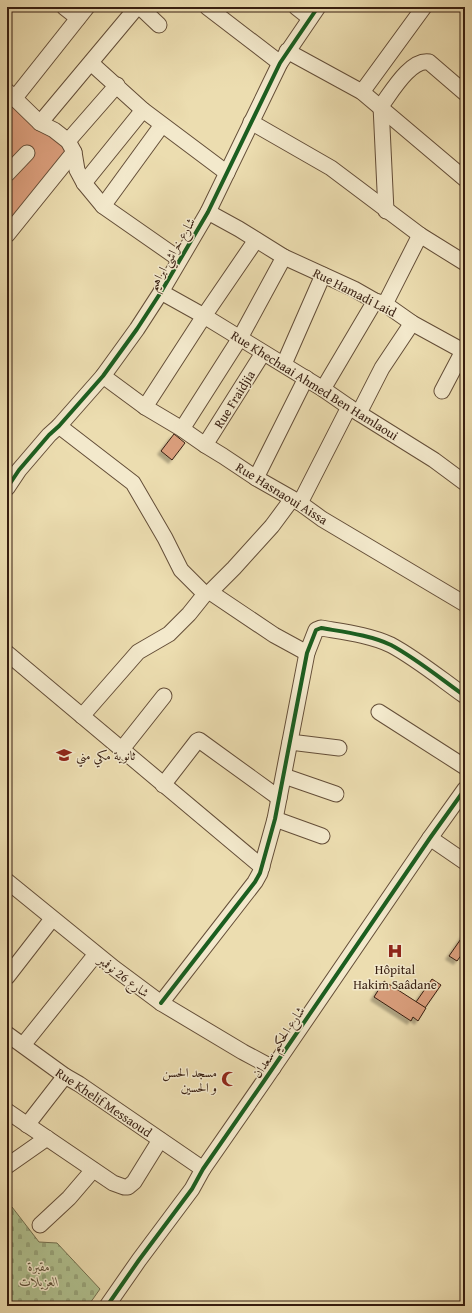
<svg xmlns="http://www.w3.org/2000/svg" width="472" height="1313" font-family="'Gentium Book Plus',Amiri,serif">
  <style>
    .cemetery { fill: url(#cemetery-stones); stroke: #747050 }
    .building { fill: #db9f7d; stroke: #371e10; filter: url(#shadow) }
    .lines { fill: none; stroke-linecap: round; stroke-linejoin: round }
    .minor-casing { stroke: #644e38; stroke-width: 17 }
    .minor { stroke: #f3e9cc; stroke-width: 15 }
    .cycleway-casing { stroke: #f3e9cc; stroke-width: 6 }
    .cycleway { stroke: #1b5e20; stroke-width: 4 }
    .labels { text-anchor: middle; stroke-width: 3; stroke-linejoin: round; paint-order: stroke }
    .street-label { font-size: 13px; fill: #371e10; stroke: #f3e9cc }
    .poi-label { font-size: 13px; fill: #371e10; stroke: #f3e9cc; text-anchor: start }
    .park-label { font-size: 13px; font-style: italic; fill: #5c4f37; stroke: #f3e9cc }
  </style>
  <defs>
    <pattern id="cemetery-stones" width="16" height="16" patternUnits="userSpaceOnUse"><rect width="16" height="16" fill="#b1c291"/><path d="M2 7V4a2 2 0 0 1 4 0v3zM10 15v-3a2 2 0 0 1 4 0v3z" fill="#99a67c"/></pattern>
    <filter id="shadow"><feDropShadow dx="-3.5" dy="3.5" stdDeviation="1" flood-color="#0004"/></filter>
  </defs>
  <rect width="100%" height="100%" fill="#ecddb0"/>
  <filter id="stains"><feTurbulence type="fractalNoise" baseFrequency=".005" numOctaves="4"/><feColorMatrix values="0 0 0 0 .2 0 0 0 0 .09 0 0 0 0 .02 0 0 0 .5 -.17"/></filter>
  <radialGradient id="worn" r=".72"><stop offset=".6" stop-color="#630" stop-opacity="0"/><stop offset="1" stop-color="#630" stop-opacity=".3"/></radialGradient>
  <!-- cemetery -->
  <path class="cemetery" d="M12 1207 39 1242 57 1243 100 1289 88 1306H7V1209Z"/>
  <!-- building -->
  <g class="building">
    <path d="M7 94 72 152 12 225 7 221V180L34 151 29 146 7 168Z"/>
    <path d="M174 434 185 443 172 460 161 451Z"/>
    <path d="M465 933V950L457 961 449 956Z"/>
    <path d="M432 979 441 985 425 1008 416 1002Z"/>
    <path d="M384 981 426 1008 418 1021 413 1017 411 1021 374 997Z"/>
  </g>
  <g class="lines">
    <!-- minor casing -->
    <g class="minor-casing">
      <g id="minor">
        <path d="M64 7 78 18"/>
        <path d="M140 7 159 25"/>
        <path d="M207 7 280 63"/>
        <path d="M296 7 310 18"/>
        <path d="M287 51 362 92 465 179"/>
        <path d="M91 63 143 110 227 173"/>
        <path d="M7 91 40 123 54 130 68 141 74 152 77 170 84 183 103 206 179 259"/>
        <path d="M362 92 424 7"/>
        <path d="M14 99 87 7"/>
        <path d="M251 122 331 168 420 235"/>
        <path d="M40 123 137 7"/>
        <path d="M68 141 117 85"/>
        <path d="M7 174 27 153"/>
        <path d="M84 183 143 110"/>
        <path d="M103 206 162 125"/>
        <path d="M386 211 381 106C391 93 410 59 429 62L465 93"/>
        <path d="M208 212 239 229 284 257 354 289 375 301 385 304 412 323 463 351 442 391"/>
        <path d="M7 235 74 152"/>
        <path d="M161 292 204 316 323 389 349 407 434 460 465 483"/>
        <path d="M385 304 420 235 465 263"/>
        <path d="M284 364 323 275"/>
        <path d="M103 376 145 407 182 429 205 445 223 456 256 478 300 503 322 519 465 604"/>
        <path d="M323 389 375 301"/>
        <path d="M145 407 204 316 256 240"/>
        <path d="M359 413 382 368 412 323"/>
        <path d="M59 426 133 483 165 538 181 570 205 594"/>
        <path d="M182 429 240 338 284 257"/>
        <path d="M205 445 263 353"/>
        <path d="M256 478 306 378"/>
        <path d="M7 488 19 470 49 435 59 426 103 376 137 329 161 292 208 212 280 63 318 7"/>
        <path d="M300 503 349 407"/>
        <path d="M210 592 274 635 307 653"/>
        <path d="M7 653 262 867"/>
        <path d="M379 712 465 767"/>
        <path d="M82 716 138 652 169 634 189 614 205 594 210 592 234 568 272 526 292 499"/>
        <path d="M290 742 339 748"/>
        <path d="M122 749 164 696"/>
        <path d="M284 776 336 794"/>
        <path d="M163 785 197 741 199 740 279 798"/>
        <path d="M275 819 322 836"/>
        <path d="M430 838 465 862"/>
        <path d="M7 881 114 968 161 1003 243 1052 273 1068"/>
        <path d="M7 977 52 919"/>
        <path d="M161 1003 255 882 260 873 275 819 307 653 316 630 321 628C344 632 370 635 391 645 417 659 441 679 465 696"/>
        <path d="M7 1034 65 1076 79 1084 203 1169"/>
        <path d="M23 1045 96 954"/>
        <path d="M7 1111 113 1183 124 1187H128L134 1182 160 1140"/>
        <path d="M27 1125 65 1076"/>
        <path d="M7 1166 47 1138"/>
        <path d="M40 1225 69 1198 93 1170"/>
        <path d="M107 1306 139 1260 192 1189 203 1169 264 1081 430 838 465 789"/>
      </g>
    </g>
    <!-- minor -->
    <use href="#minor" class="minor"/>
    <!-- cycleway casing -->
    <g class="cycleway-casing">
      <g id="cycleway">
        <path d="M7 488 19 470 49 435 59 426 103 376 137 329 161 292 208 212 280 63 318 7"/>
        <path d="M161 1003 255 882 260 873 275 819 307 653 316 630 321 628C344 632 370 635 391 645 417 659 441 679 465 696"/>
        <path d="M107 1306 139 1260 192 1189 203 1169 264 1081 430 838 465 789"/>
      </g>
    </g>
    <!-- cycleway -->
    <use href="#cycleway" class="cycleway"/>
  </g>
  <!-- icons -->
  <defs>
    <g id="school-bare" transform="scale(1.2)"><path d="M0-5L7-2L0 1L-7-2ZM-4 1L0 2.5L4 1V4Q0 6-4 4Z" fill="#8f2418" stroke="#f3e9cc" stroke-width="2.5" paint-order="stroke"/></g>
    <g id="hospital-bare" transform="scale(1.2)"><path d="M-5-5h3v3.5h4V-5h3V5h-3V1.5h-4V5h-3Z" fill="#8f2418" stroke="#f3e9cc" stroke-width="2.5" paint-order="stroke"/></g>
    <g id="mosque-bare" transform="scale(1.2)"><path d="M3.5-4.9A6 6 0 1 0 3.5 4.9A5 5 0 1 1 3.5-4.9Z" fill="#8f2418" stroke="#f3e9cc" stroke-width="2.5" paint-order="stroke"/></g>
  </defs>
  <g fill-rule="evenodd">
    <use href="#school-bare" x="64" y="755"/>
    <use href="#hospital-bare" x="395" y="951"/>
    <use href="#mosque-bare" x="229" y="1079"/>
  </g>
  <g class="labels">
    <!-- street labels -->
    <g class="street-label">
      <text transform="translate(171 254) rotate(-60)" y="5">شارع خراشي ابراهيم</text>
      <text transform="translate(355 292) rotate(27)" y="5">Rue Hamadi Laid</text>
      <text transform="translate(315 385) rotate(32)" y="5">Rue Khechaai Ahmed Ben Hamlaoui</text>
      <text transform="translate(234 399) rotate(-58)" y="5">Rue Fraidjia</text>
      <text transform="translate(282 493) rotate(32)" y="5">Rue Hasnaoui Aissa</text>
      <text transform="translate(124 976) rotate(37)" y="5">شارع 26 نوفمبر</text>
      <text transform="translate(278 1042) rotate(-56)" y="5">شارع الحكيم سعدان</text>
      <text transform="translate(104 1102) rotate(34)" y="5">Rue Khelif Messaoud</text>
    </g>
    <!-- poi labels -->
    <g class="poi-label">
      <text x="76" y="760">ثانوية مكي مني</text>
      <text x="395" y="974" text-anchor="middle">Hôpital<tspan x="395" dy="15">Hakim Saâdane</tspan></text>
      <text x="217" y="1077" text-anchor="end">مسجد الحسن<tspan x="217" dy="15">و الحسين</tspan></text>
    </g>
    <!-- park labels -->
    <g class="park-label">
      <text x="39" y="1271">مقبرة<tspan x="39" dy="15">العزيلات</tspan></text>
    </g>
  </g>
  <!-- margin -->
  <rect width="472" height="1313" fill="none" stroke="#ecddb0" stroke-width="24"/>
  <rect x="8" y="8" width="456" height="1297" fill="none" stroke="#371e10" stroke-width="2"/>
  <rect x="12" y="12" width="448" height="1289" fill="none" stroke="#371e10"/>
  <rect width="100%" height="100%" filter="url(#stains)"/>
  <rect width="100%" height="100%" fill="url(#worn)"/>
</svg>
